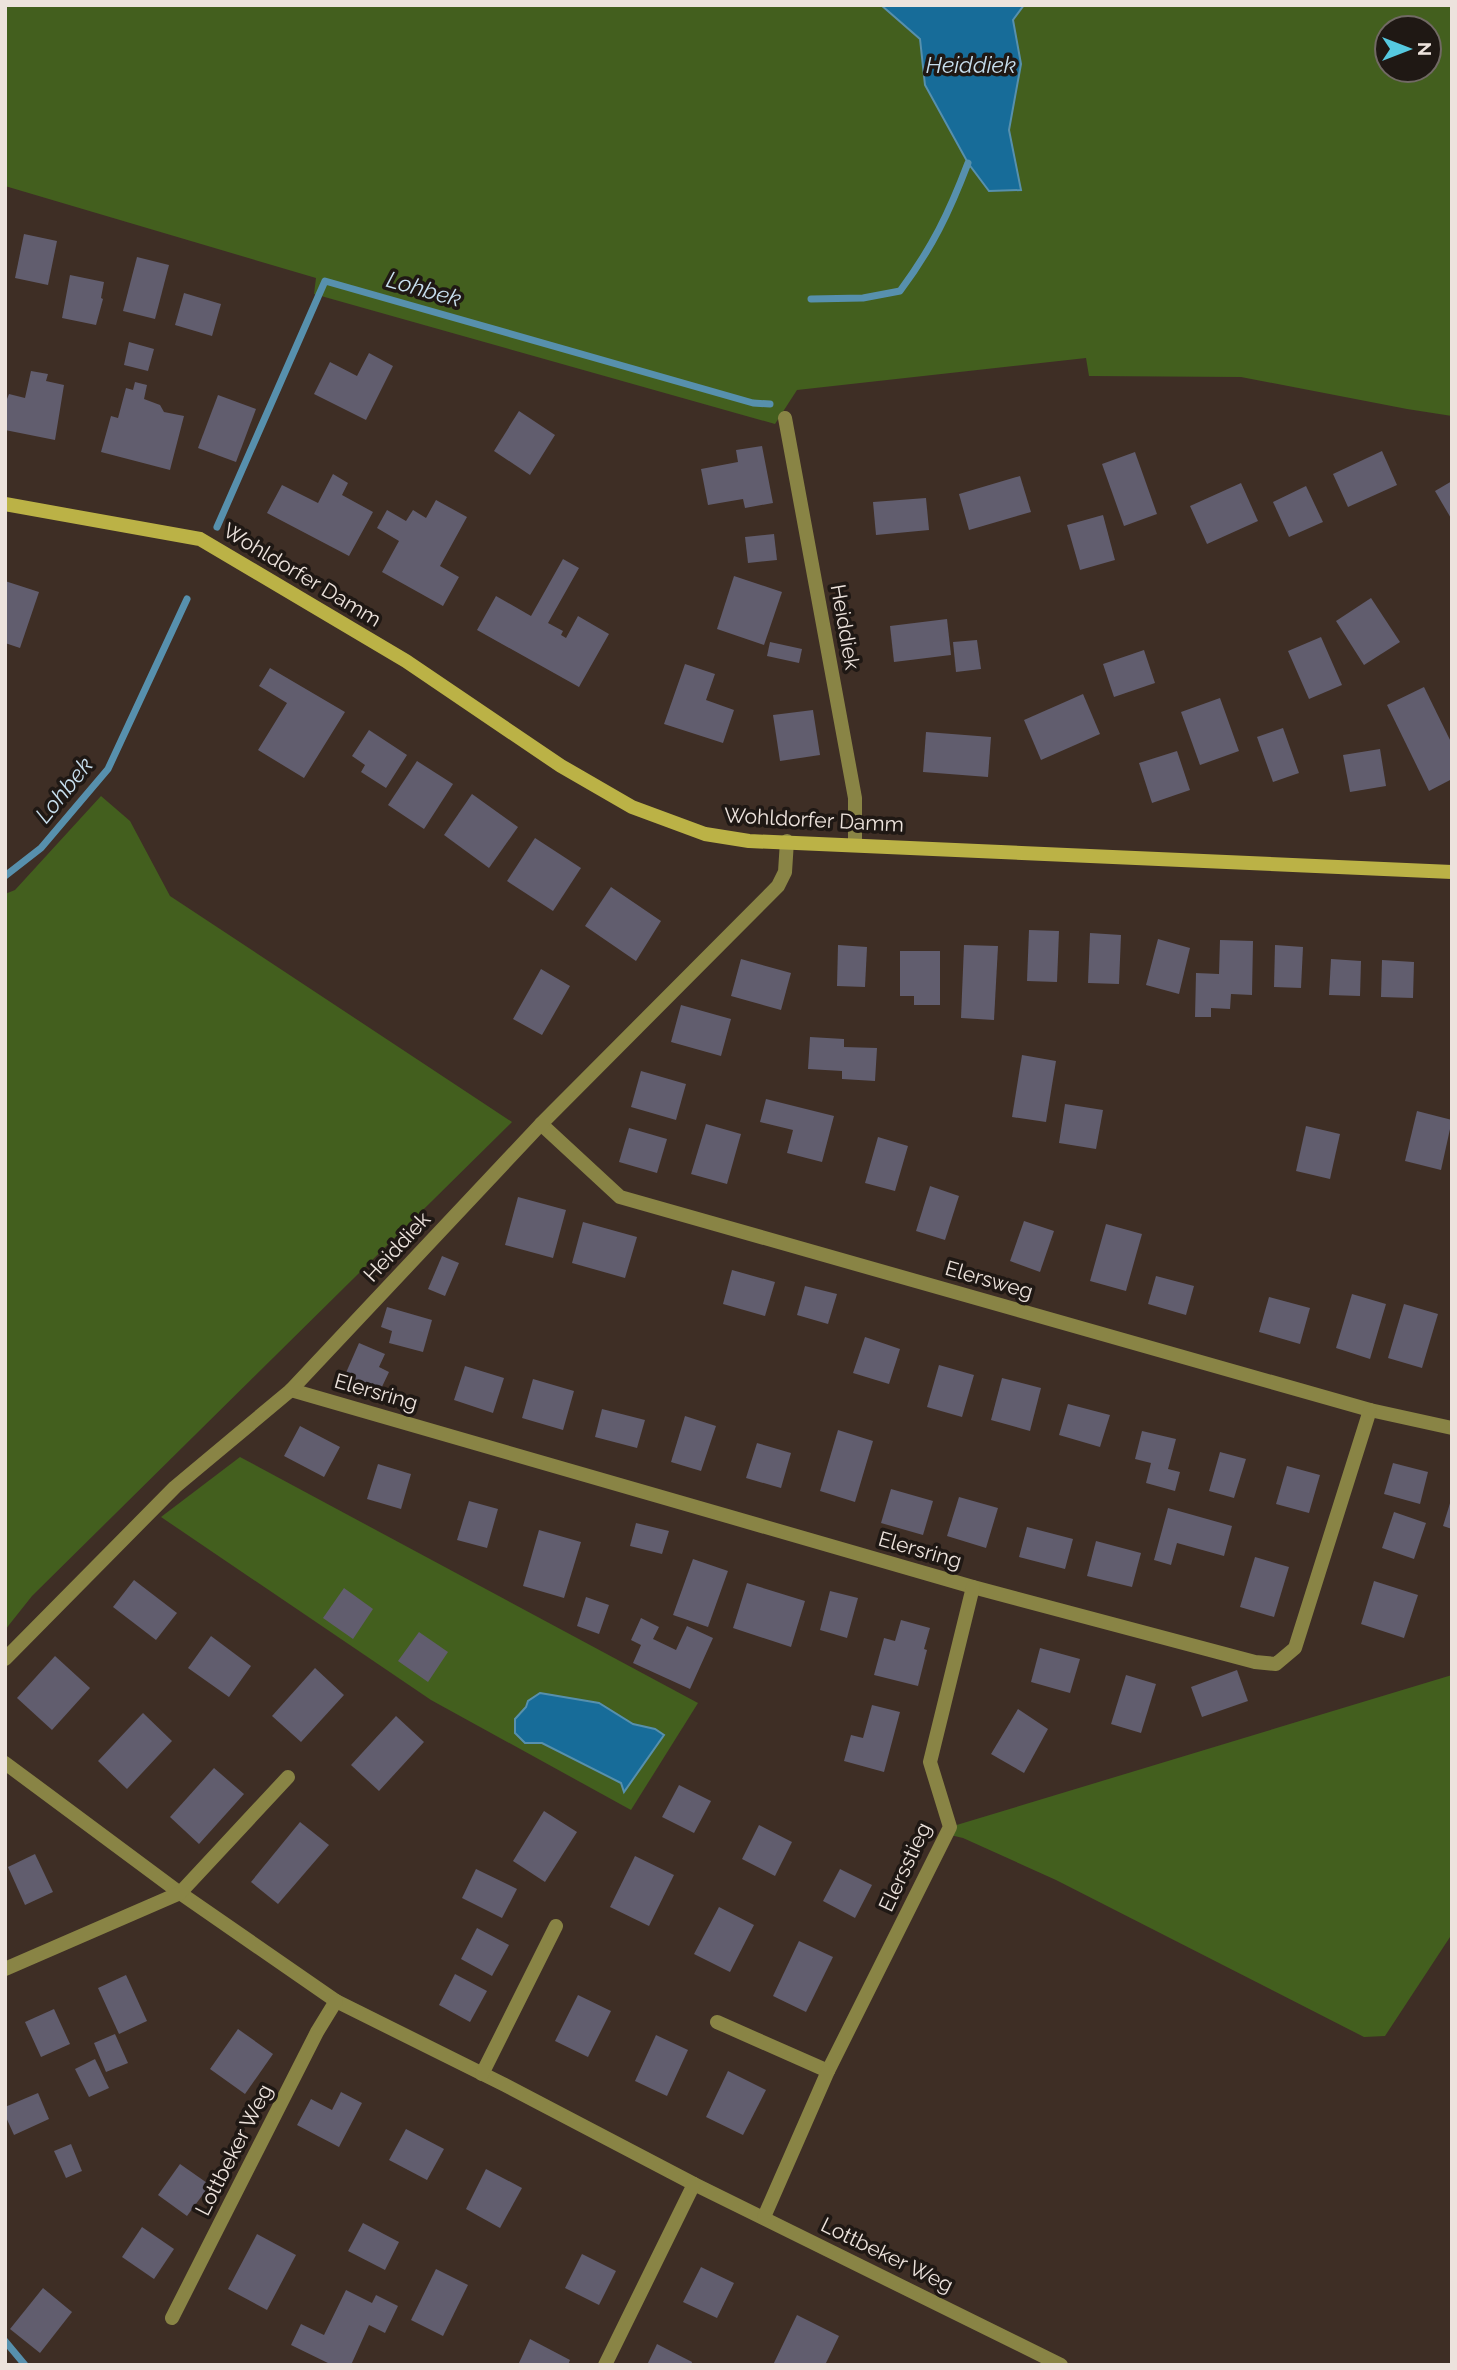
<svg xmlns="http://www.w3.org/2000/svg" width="1457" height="2370" font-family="Raleway,sans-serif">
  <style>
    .green { fill: #435f1e; fill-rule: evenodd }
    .water { fill: #176c99; stroke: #5790ad; stroke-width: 2 }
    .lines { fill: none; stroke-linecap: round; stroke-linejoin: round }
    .stream { stroke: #5790ad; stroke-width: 7 }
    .building { fill: #615d6e }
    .street { stroke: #898445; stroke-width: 14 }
    .secondary { stroke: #bbb246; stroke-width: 14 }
    .labels { text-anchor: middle; stroke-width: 7; stroke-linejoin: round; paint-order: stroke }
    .street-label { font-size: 21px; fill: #ede3dd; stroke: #1f1814 }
    .water-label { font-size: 23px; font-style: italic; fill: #c7deed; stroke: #1f1814 }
  </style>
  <rect width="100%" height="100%" fill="#3e2e25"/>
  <!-- green -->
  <g class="green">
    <path d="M5 5H881L920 39 925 85 968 163 989 191 1021 189 1009 130 1021 64 1013 20 1024 5H1452V416L1407 409 1241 377 1089 376 1086 358 797 390 775 424 314 294 316 278 5 186ZM1387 28H1429V70H1387Z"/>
    <path d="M101 796 130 821 170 896 512 1122 32 1596 5 1630V894L15 890Z"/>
    <path d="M240 1457 698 1703 631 1810 431 1700 161 1517Z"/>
    <path d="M1452 1675V1934L1385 2036 1364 2037 1056 1880 963 1838 946 1834 950 1827Z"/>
  </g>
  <!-- water -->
  <g class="water">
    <path d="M881 5H1024L1013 20 1021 64 1009 130 1021 190 989 191 968 163 925 85 920 39Z"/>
    <path d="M540 1693 599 1703 633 1724 655 1729 664 1735 624 1792 621 1783 542 1743H525L515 1733V1719L526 1707 528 1701Z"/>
  </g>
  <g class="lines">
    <!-- stream -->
    <g class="stream">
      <path d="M811 299 863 298 900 291C932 248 949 213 968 163"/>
      <path d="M217 527 325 281 753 403 770 404"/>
      <path d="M5 876 41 848 108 769 187 599"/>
      <path d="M5 2341 25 2365"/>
    </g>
  </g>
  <!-- building -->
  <g class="building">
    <path d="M24 234 57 241 48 285 15 278Z"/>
    <path d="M137 257 169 265 155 319 123 311Z"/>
    <path d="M70 275 104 282 101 298 103 299 96 325 62 318Z"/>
    <path d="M184 293 221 304 212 336 175 325Z"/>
    <path d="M129 342 154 349 148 371 124 365Z"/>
    <path d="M369 353 393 366 366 420 314 394 330 362 357 376Z"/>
    <path d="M31 371 48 374 46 381 64 385 55 440 5 430V404L9 394 25 398Z"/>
    <path d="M135 382 147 385 144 399 160 405 164 412 184 416 170 470 101 452 111 416 118 418 126 388 133 390Z"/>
    <path d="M218 395 256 409 236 462 198 448Z"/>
    <path d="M519 411 555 435 530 475 494 451Z"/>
    <path d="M762 446 773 503 745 508 743 499 708 505 701 469 738 462 736 450Z"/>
    <path d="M1382 451 1397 485 1348 507 1333 474Z"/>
    <path d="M1135 452 1157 514 1124 526 1102 464Z"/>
    <path d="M333 474 348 483 342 495 373 512 349 556 267 513 282 485 318 503Z"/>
    <path d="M1020 476 1031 512 969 530 959 494Z"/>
    <path d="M1452 481V520L1435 491Z"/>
    <path d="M1241 483 1258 521 1207 544 1190 506Z"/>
    <path d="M1306 486 1323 522 1289 537 1273 502Z"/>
    <path d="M926 498 929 530 876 535 873 502Z"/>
    <path d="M436 500 467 517 440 566 459 577 443 606 382 572 399 541 377 528 387 510 406 521 413 510 426 518Z"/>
    <path d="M1103 515 1115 560 1080 570 1067 525Z"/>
    <path d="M774 534 777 560 748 563 745 537Z"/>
    <path d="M563 559 579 568 548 623 563 631 561 635 566 638 578 616 609 634 579 687 477 630 496 596 531 616Z"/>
    <path d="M734 576 782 592 764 645 717 629Z"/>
    <path d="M5 581 39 592 20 648 5 643Z"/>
    <path d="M1371 598 1400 642 1364 665 1336 621Z"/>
    <path d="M947 619 951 655 894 662 890 626Z"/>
    <path d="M1321 637 1342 685 1309 699 1288 651Z"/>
    <path d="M977 640 981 669 956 672 953 642Z"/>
    <path d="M770 642 802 649 799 663 767 656Z"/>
    <path d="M1144 650 1155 683 1114 697 1103 664Z"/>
    <path d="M685 664 715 674 706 700 734 710 723 743 664 724Z"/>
    <path d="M270 668 345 712 304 778 258 750 287 703 259 686Z"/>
    <path d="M1424 687 1452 744V779L1429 791 1387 705Z"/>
    <path d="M1083 694 1100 734 1041 760 1024 720Z"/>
    <path d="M1220 698 1239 751 1200 765 1181 712Z"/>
    <path d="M813 710 820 755 780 761 773 715Z"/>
    <path d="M1283 728 1299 773 1273 782 1257 737Z"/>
    <path d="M369 730 407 755 386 788 361 772 365 765 352 756Z"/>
    <path d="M926 732 991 737 988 777 923 772Z"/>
    <path d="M1380 749 1386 786 1350 792 1343 755Z"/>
    <path d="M1177 751 1190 790 1152 803 1139 763Z"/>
    <path d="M417 761 453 784 424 829 388 805Z"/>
    <path d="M472 794 518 827 489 868 444 835Z"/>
    <path d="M535 838 581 868 553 911 507 881Z"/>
    <path d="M611 887 661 921 636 961 585 926Z"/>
    <path d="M1029 930 1059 931 1057 982 1027 981Z"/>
    <path d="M1090 933 1121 935 1119 984 1088 983Z"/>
    <path d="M1158 939 1190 948 1179 994 1146 985Z"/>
    <path d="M1220 940 1253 941 1252 995 1231 994 1230 1009 1211 1008V1017H1195L1196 973 1219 974Z"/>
    <path d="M838 945 867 947 865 987 837 986Z"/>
    <path d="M964 945 998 946 994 1020 961 1018Z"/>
    <path d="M1275 945 1303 947 1301 988 1274 987Z"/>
    <path d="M900 951H940V1005H914V996H900Z"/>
    <path d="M741 959 791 973 781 1010 731 996Z"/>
    <path d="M1331 959 1361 961 1360 996 1329 995Z"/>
    <path d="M1382 960 1414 962 1413 998 1381 997Z"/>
    <path d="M541 969 570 986 542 1035 513 1019Z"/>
    <path d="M681 1005 731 1019 721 1056 671 1042Z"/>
    <path d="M810 1037 844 1039V1047L877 1048 875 1081 842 1079V1071L808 1069Z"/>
    <path d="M1022 1055 1056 1061 1046 1122 1012 1117Z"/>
    <path d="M641 1071 686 1084 676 1120 631 1107Z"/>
    <path d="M766 1099 834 1116 822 1162 787 1153 793 1130 760 1122Z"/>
    <path d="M1065 1104 1103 1110 1096 1149 1059 1143Z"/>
    <path d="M1417 1111 1452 1120 1441 1170 1405 1161Z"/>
    <path d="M706 1124 741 1134 727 1184 691 1174Z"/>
    <path d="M1306 1126 1340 1134 1330 1179 1296 1171Z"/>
    <path d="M629 1128 667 1139 657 1173 619 1162Z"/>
    <path d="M878 1137 908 1146 895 1191 865 1183Z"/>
    <path d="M930 1186 959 1196 945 1240 916 1231Z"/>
    <path d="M518 1197 566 1210 553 1258 505 1245Z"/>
    <path d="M1024 1221 1054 1231 1040 1272 1010 1261Z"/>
    <path d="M583 1222 637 1237 625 1278 572 1263Z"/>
    <path d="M1106 1224 1142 1234 1126 1291 1090 1281Z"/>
    <path d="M442 1256 459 1263 445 1296 428 1289Z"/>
    <path d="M732 1270 775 1282 765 1316 723 1304Z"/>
    <path d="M1156 1276 1194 1286 1186 1315 1148 1304Z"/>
    <path d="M805 1286 837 1294 828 1324 797 1315Z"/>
    <path d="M1352 1294 1386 1304 1370 1359 1336 1348Z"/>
    <path d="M1269 1297 1310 1308 1300 1344 1259 1332Z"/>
    <path d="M1404 1304 1438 1314 1422 1368 1388 1358Z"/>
    <path d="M387 1307 432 1320 423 1352 389 1343 392 1331 381 1327Z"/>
    <path d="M865 1337 900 1349 889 1384 853 1373Z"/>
    <path d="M359 1343 385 1354 379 1367 389 1372 380 1391 345 1375Z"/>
    <path d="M939 1365 974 1375 962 1417 927 1407Z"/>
    <path d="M465 1366 504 1378 493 1413 454 1400Z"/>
    <path d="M1002 1378 1041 1388 1030 1431 991 1420Z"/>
    <path d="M533 1379 574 1391 563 1430 522 1418Z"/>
    <path d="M1068 1404 1110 1415 1100 1447 1059 1435Z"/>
    <path d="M602 1409 645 1420 637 1448 595 1437Z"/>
    <path d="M685 1416 716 1426 701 1471 671 1462Z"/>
    <path d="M300 1426 340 1447 324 1477 284 1456Z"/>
    <path d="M838 1430 873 1441 855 1502 820 1491Z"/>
    <path d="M1142 1431 1176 1439 1168 1469 1180 1472 1175 1491 1146 1483 1151 1463 1135 1459Z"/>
    <path d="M757 1443 791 1453 781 1488 746 1478Z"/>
    <path d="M1220 1452 1246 1459 1234 1498 1209 1491Z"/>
    <path d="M1393 1463 1428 1472 1420 1504 1384 1494Z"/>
    <path d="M378 1464 411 1474 401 1509 367 1499Z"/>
    <path d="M1287 1466 1320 1475 1309 1513 1276 1504Z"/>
    <path d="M891 1489 933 1501 923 1535 881 1523Z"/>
    <path d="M959 1497 998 1508 986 1548 947 1536Z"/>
    <path d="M1451 1500H1452V1529L1443 1526Z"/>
    <path d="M469 1501 498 1509 487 1548 457 1540Z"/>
    <path d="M1168 1508 1232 1526 1224 1556 1177 1543 1171 1565 1154 1560Z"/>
    <path d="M1394 1512 1426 1523 1414 1559 1382 1548Z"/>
    <path d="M636 1523 669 1531 662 1554 630 1546Z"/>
    <path d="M1027 1527 1073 1539 1065 1569 1019 1557Z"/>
    <path d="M539 1530 581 1542 564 1598 523 1586Z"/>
    <path d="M1096 1541 1141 1553 1132 1587 1087 1576Z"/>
    <path d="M1255 1557 1289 1567 1274 1617 1240 1607Z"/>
    <path d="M693 1559 728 1571 708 1627 673 1615Z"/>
    <path d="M134 1580 177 1613 156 1640 113 1607Z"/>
    <path d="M1374 1581 1418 1595 1404 1638 1361 1624Z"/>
    <path d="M747 1583 805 1601 791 1647 733 1628Z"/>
    <path d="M344 1588 373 1609 353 1639 323 1618Z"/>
    <path d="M830 1591 858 1598 847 1638 820 1630Z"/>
    <path d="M586 1597 609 1605 599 1634 577 1626Z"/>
    <path d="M641 1618 659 1627 653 1639 676 1650 687 1626 713 1638 690 1689 633 1663 641 1645 631 1640Z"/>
    <path d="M901 1620 930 1628 924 1649 927 1650 918 1686 874 1675 884 1638 895 1641Z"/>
    <path d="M419 1632 448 1652 428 1682 398 1661Z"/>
    <path d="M211 1636 251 1666 229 1697 188 1668Z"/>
    <path d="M1040 1648 1080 1659 1070 1693 1031 1682Z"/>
    <path d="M55 1656 90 1688 52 1730 17 1698Z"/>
    <path d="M315 1668 344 1695 301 1742 272 1716Z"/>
    <path d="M1237 1670 1248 1701 1202 1717 1191 1687Z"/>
    <path d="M1126 1675 1156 1684 1141 1733 1111 1724Z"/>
    <path d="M872 1705 900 1712 884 1772 844 1761 851 1735 863 1738Z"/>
    <path d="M1018 1709 1048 1729 1024 1773 991 1754Z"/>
    <path d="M143 1713 172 1741 127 1789 98 1761Z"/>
    <path d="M396 1716 424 1742 379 1791 351 1765Z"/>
    <path d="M214 1768 244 1794 199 1844 170 1817Z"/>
    <path d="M679 1785 711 1801 694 1833 662 1817Z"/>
    <path d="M544 1811 577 1832 545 1882 513 1861Z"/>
    <path d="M300 1822 329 1845 278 1904 251 1882Z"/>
    <path d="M759 1825 792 1842 775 1876 742 1859Z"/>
    <path d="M35 1854 53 1892 25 1905 8 1867Z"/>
    <path d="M635 1856 674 1875 649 1926 610 1907Z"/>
    <path d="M476 1869 517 1889 502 1918 462 1898Z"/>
    <path d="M840 1869 872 1885 855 1918 823 1901Z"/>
    <path d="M719 1907 754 1925 730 1972 694 1954Z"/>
    <path d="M477 1928 509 1945 492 1976 461 1959Z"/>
    <path d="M799 1941 833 1957 806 2012 773 1996Z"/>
    <path d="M455 1974 487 1991 470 2022 439 2005Z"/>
    <path d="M126 1975 147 2021 119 2034 98 1988Z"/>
    <path d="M578 1995 611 2011 588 2057 555 2041Z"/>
    <path d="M54 2009 70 2044 41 2057 25 2022Z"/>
    <path d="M238 2029 273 2054 245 2094 210 2069Z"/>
    <path d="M115 2034 128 2063 106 2072 94 2043Z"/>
    <path d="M656 2035 688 2050 667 2096 635 2081Z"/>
    <path d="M95 2059 109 2088 89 2097 75 2069Z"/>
    <path d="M728 2071 766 2090 743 2135 706 2117Z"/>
    <path d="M341 2092 362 2103 339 2147 297 2125 311 2099 332 2110Z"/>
    <path d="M38 2093 49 2119 14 2135 5 2115V2107Z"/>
    <path d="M406 2129 444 2149 427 2180 389 2160Z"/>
    <path d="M71 2144 82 2171 66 2178 54 2151Z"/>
    <path d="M180 2164 210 2185 187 2216 158 2195Z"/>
    <path d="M486 2169 522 2188 500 2228 466 2209Z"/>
    <path d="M363 2223 399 2242 385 2270 348 2251Z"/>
    <path d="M142 2227 174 2249 154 2279 122 2257Z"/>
    <path d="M257 2234 296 2255 267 2310 228 2289Z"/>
    <path d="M582 2254 616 2271 599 2305 565 2288Z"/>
    <path d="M701 2267 734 2283 717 2318 683 2302Z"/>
    <path d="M436 2269 468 2285 443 2336 411 2320Z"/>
    <path d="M43 2288 72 2312 40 2353 10 2329Z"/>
    <path d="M346 2290 372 2303 376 2295 398 2306 385 2333 369 2325 351 2365H332L291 2345 301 2324 324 2335Z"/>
    <path d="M797 2315 839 2336 825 2365H773Z"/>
    <path d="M530 2339 570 2360 568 2365H518Z"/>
    <path d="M657 2344 692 2362 691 2365H647Z"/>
  </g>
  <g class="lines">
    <!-- street -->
    <g class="street">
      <path d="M785 418 855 798V844"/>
      <path d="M541 1124 620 1197 1370 1410 1452 1428"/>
      <path d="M291 1390 973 1587 1255 1662 1276 1664 1295 1648 1370 1410"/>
      <path d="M5 1659 175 1487 291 1390 541 1124 778 886 785 872 787 841"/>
      <path d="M5 1763 180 1893 336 2001 505 2085 694 2184 1061 2365"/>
      <path d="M5 1969 180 1893 288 1777"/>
      <path d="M717 2022 828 2071"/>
      <path d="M482 2074 556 1926"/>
      <path d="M764 2217 828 2071 950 1827 930 1762 973 1587"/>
      <path d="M172 2318 317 2032 336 2001"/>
      <path d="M605 2365 694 2184"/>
    </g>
    <!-- secondary -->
    <path class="secondary" d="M5 504 200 539 406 661 561 766 632 807 705 834 749 841 1452 872"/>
  </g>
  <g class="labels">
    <!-- street labels -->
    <g class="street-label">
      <text transform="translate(302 575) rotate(31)" y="7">Wohldorfer Damm</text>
      <text transform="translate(845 627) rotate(80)" y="7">Heiddiek</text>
      <text transform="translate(814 820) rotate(3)" y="7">Wohldorfer Damm</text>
      <text transform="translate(397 1247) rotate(-47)" y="7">Heiddiek</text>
      <text transform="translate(989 1280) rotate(16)" y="7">Elersweg</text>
      <text transform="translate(376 1392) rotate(16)" y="7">Elersring</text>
      <text transform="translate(920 1550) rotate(16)" y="7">Elersring</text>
      <text transform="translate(905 1867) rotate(-65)" y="7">Elersstieg</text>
      <text transform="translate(234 2150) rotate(-63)" y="7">Lottbeker Weg</text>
      <text transform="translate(887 2255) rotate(26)" y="7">Lottbeker Weg</text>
    </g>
    <!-- water labels -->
    <g class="water-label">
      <text x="971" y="73">Heiddiek</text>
      <text transform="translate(424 289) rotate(16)" y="8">Lohbek</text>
      <text transform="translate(64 790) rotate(-51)" y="8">Lohbek</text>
    </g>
  </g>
  <!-- border -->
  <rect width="1457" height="2370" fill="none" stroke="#ede3dd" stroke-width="14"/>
  <!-- north arrow -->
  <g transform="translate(1408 49) rotate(90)"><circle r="33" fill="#1f1814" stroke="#716964" stroke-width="2"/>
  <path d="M0-5L12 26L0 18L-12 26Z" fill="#56c9e0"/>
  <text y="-10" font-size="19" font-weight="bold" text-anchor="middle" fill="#ede3dd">N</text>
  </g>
</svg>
